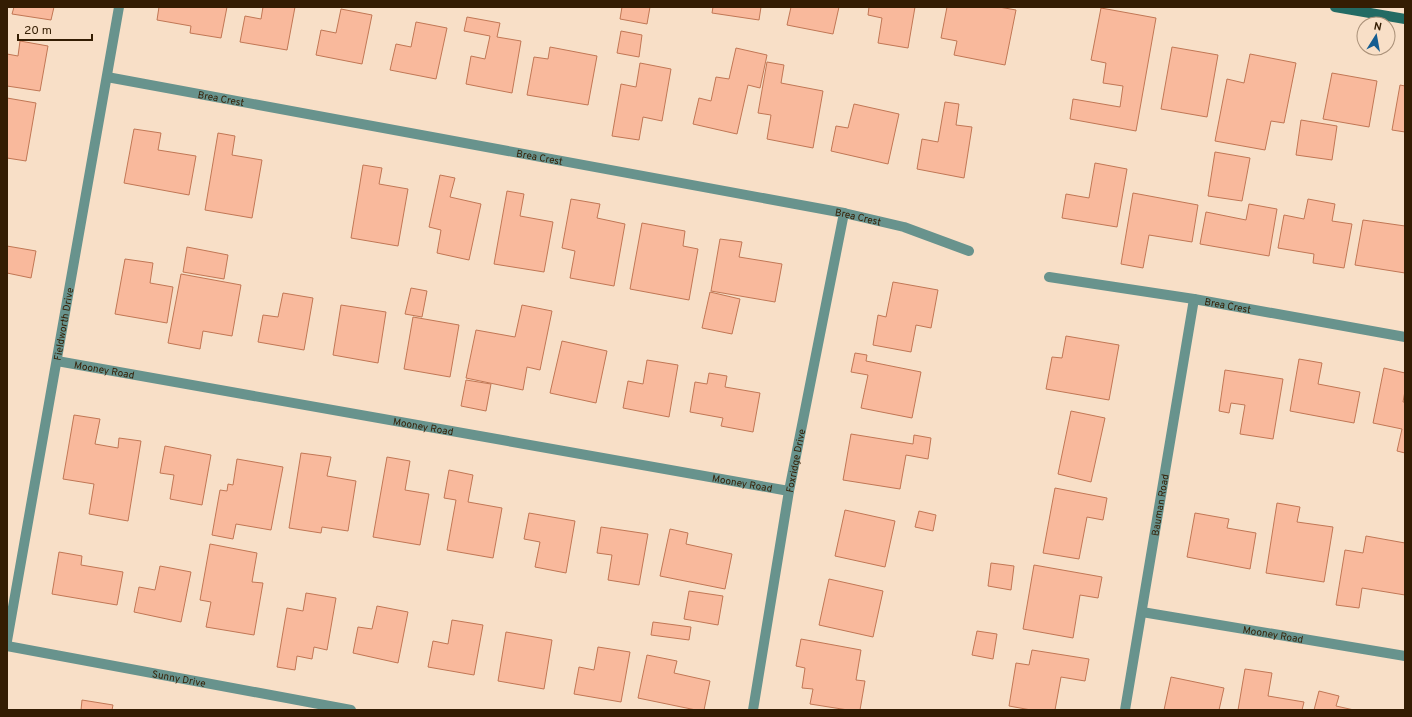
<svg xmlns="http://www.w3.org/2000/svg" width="1412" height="717" font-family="Overpass,sans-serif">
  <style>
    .building { fill: #f9b99c; stroke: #c17755 }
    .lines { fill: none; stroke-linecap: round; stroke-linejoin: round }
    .street { stroke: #68938d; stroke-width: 10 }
    .secondary { stroke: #236b64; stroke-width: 10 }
    .labels { text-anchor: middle; stroke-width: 3; stroke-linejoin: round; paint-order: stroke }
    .street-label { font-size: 10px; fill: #341d03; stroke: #f8dfc7 }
  </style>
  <rect width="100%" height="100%" fill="#f8dfc7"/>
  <!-- building -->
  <g class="building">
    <path d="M14 7H54L51 20 12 14Z"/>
    <path d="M159 7H227L221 38 190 33 191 26 157 20Z"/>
    <path d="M263 7H295L287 50 240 42 245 16 261 19Z"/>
    <path d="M622 7H650L647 24 620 19Z"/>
    <path d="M713 7H761L759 20 712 13Z"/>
    <path d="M791 7H839L833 34 787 25Z"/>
    <path d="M869 7H915L908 48 878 43 882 18 868 15Z"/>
    <path d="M947 7H999L1016 10 1005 65 954 55 957 41 941 38Z"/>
    <path d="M1101 8 1156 18 1136 131 1070 119 1073 99 1120 107 1123 86 1103 83 1106 63 1091 60Z"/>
    <path d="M341 9 372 15 362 64 316 55 321 30 336 33Z"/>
    <path d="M467 17 500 23 497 37 521 41 512 93 466 84 471 56 485 59 490 36 464 31Z"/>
    <path d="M416 22 447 28 436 79 390 70 396 44 411 47Z"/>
    <path d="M621 31 642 35 639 57 617 53Z"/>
    <path d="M20 41 48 46 40 91 7 86V54L18 56Z"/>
    <path d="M550 47 597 56 588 105 527 95 534 57 548 59Z"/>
    <path d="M1172 47 1218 55 1207 117 1161 109Z"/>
    <path d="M736 48 767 55 760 88 748 85 737 134 693 124 699 98 711 101 716 77 729 79Z"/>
    <path d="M1250 54 1296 63 1284 123 1271 121 1265 150 1215 141 1227 79 1244 83Z"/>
    <path d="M767 62 784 65 781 83 823 91 813 148 767 139 771 115 758 113Z"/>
    <path d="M640 63 671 69 662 121 643 117 639 140 612 136 621 84 636 87Z"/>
    <path d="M1332 73 1377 81 1369 127 1323 119Z"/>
    <path d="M1400 85 1405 86V132L1392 130Z"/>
    <path d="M7 98 36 103 26 161 7 158Z"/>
    <path d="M945 102 959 104 956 125 972 127 964 178 917 169 922 139 938 142Z"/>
    <path d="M854 104 899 114 888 164 831 151 836 126 848 128Z"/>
    <path d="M1301 120 1337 126 1332 160 1296 155Z"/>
    <path d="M134 129 161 133 158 150 196 156 189 195 124 183Z"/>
    <path d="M218 133 235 136 232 155 262 160 252 218 205 210Z"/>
    <path d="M1215 152 1250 158 1242 201 1208 196Z"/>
    <path d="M1095 163 1127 169 1117 227 1062 218 1066 194 1089 198Z"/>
    <path d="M363 165 382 168 379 184 408 189 398 246 351 238Z"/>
    <path d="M440 175 455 178 450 197 481 204 469 260 437 253 441 230 429 227Z"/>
    <path d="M507 191 524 194 520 216 553 222 544 272 494 264Z"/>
    <path d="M1133 193 1198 205 1192 242 1149 235 1143 268 1121 264Z"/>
    <path d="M571 199 600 204 597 218 625 224 614 286 570 278 575 251 562 248Z"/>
    <path d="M1308 199 1335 204 1332 221 1352 224 1344 268 1313 263 1314 254 1278 248 1284 215 1304 219Z"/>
    <path d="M1249 204 1277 209 1269 256 1200 244 1206 212 1246 220Z"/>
    <path d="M1363 220 1405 226V273L1355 265Z"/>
    <path d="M642 223 685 231 683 246 698 249 689 300 630 289Z"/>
    <path d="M720 239 742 242 739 257 782 264 775 302 711 291Z"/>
    <path d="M7 246 36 251 31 278 7 273Z"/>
    <path d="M187 247 228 255 224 279 183 272Z"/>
    <path d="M125 259 153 263 150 283 173 287 167 323 115 314Z"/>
    <path d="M181 274 241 285 232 336 203 331 200 349 168 343Z"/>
    <path d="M893 282 938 290 931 328 916 325 911 352 873 345 878 315 886 317Z"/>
    <path d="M411 288 427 291 422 317 405 314Z"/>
    <path d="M710 292 740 299 732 334 702 328Z"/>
    <path d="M283 293 313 298 304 350 258 342 263 315 278 317Z"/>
    <path d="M341 305 386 312 378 363 333 355Z"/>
    <path d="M522 305 552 311 540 370 527 367 523 390 466 378 476 330 515 337Z"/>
    <path d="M413 317 459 325 450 377 404 369Z"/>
    <path d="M1066 336 1119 345 1109 400 1046 389 1052 357 1062 358Z"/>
    <path d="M562 341 607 351 596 403 550 393Z"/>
    <path d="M855 353 867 355 866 361 921 372 912 418 861 408 868 375 851 372Z"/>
    <path d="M1299 359 1322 363 1318 384 1360 392 1354 423 1290 411Z"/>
    <path d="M647 360 678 365 669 417 623 408 628 381 643 384Z"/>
    <path d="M1384 368 1405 373V391L1403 402H1405V453L1397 451 1402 429 1373 423Z"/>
    <path d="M1225 370 1283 379 1273 439 1240 434 1245 405 1231 403 1229 413 1219 411Z"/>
    <path d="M709 373 727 376 725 387 760 393 753 432 721 426 723 418 690 412 695 382 707 384Z"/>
    <path d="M466 380 491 384 486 411 461 406Z"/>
    <path d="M1071 411 1105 418 1091 482 1058 474Z"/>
    <path d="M74 415 100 419 95 444 118 448 119 438 141 441 128 521 89 514 94 484 63 479Z"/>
    <path d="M851 434 913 444 914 435 931 438 928 459 906 455 900 489 843 480Z"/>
    <path d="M165 446 211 455 202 505 170 499 174 475 160 473Z"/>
    <path d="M301 453 331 457 327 476 356 481 348 531 322 527 321 533 289 528Z"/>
    <path d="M387 457 410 461 405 490 429 494 420 545 373 537Z"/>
    <path d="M237 459 283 467 271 530 236 524 233 539 212 535 220 490 227 491 228 484 233 485Z"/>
    <path d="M449 470 473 475 468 502 502 508 493 558 447 550 456 500 444 498Z"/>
    <path d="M1055 488 1107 498 1103 520 1087 517 1079 559 1043 553Z"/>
    <path d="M1277 503 1300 507 1297 522 1333 527 1324 582 1266 573Z"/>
    <path d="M845 510 895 521 885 567 835 556Z"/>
    <path d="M919 511 936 515 933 531 915 527Z"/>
    <path d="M529 513 575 521 566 573 535 567 540 542 524 539Z"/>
    <path d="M1195 513 1229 519 1227 528 1256 533 1250 569 1187 557Z"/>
    <path d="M601 527 648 534 639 585 608 580 612 555 597 553Z"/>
    <path d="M670 529 688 533 686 544 732 554 725 589 660 576Z"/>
    <path d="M1366 536 1405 543V595L1362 588 1359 608 1336 605 1345 550 1363 553Z"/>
    <path d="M210 544 257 553 252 582 263 583 254 635 206 627 211 602 200 600Z"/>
    <path d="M59 552 82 556 81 565 123 572 117 605 52 594Z"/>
    <path d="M991 563 1014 566 1011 590 988 586Z"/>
    <path d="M1034 565 1102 577 1098 598 1080 595 1073 638 1023 629Z"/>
    <path d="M160 566 191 572 181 622 134 612 139 587 155 590Z"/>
    <path d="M829 579 883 591 873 637 819 625Z"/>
    <path d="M689 591 723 596 718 625 684 619Z"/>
    <path d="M306 593 336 598 327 650 314 647 312 659 297 656 295 670 277 667 287 608 303 611Z"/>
    <path d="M377 606 408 612 398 663 353 653 358 627 372 629Z"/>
    <path d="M452 620 483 625 474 675 428 667 433 641 448 644Z"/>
    <path d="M653 622 691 627 689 640 651 635Z"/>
    <path d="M977 631 997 634 993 659 972 655Z"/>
    <path d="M506 632 552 640 544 689 498 681Z"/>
    <path d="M801 639 861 650 856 680 865 681 860 710H848L810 704 813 689 802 688 805 668 796 666Z"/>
    <path d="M598 647 630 652 621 702 574 694 579 667 594 670Z"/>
    <path d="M1032 650 1089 659 1085 681 1061 677 1055 710H1031L1009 706 1016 663 1029 665Z"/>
    <path d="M647 655 677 661 674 673 710 681 704 710H696L638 698Z"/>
    <path d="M1245 669 1272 673 1268 696 1304 702 1302 710H1238Z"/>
    <path d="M1171 677 1224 688 1219 710H1164Z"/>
    <path d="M1319 691 1339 696 1336 706 1354 710H1314Z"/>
    <path d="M82 700 113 705 112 710H81Z"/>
  </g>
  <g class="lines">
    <!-- street -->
    <g class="street">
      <path id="s1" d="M107 77 844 213 904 227 969 251"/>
      <path id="s2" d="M1049 277 1194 299 1405 337"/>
      <path id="s3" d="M57 361 789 491"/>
      <path id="s4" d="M1142 612 1405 656"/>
      <path id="s5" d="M7 641 119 7"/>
      <path id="s6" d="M7 646 351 710"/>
      <path id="s7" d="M753 710 789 491 844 213"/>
      <path id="s8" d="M1125 710 1194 299"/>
    </g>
    <!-- secondary -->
    <path class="secondary" d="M1335 7 1405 19"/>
  </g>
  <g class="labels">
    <!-- street labels -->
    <g class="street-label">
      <text dy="4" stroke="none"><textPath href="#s1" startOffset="116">Brea Crest</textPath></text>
      <text dy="4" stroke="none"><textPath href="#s1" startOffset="440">Brea Crest</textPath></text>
      <text dy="4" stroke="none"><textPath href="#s1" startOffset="764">Brea Crest</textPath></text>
      <text dy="4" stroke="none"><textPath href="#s2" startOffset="181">Brea Crest</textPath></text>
      <text dy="4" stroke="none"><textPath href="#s5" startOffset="322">Fieldworth Drive</textPath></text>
      <text dy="4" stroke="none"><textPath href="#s3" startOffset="48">Mooney Road</textPath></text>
      <text dy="4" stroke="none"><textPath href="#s3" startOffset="372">Mooney Road</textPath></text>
      <text dy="4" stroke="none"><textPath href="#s7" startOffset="253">Foxridge Drive</textPath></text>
      <text dy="4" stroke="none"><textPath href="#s3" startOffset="696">Mooney Road</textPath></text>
      <text dy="4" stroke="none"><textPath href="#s8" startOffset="208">Bauman Road</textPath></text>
      <text dy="4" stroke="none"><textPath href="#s4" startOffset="133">Mooney Road</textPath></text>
      <text dy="4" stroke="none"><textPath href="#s6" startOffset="175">Sunny Drive</textPath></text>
    </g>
  </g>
  <!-- border -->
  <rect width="1412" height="717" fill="none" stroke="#341d03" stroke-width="16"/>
  <!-- north arrow -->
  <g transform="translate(1376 36) rotate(11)"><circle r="19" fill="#f8dfc7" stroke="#aa9179"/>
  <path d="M0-3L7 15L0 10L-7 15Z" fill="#155d91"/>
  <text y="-6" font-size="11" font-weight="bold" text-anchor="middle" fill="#341d03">N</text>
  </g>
  <!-- scale -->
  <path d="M18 34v6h74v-6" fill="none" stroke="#341d03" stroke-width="2"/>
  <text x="24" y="34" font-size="12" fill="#341d03" stroke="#f8dfc7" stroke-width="3" paint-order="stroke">20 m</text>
</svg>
